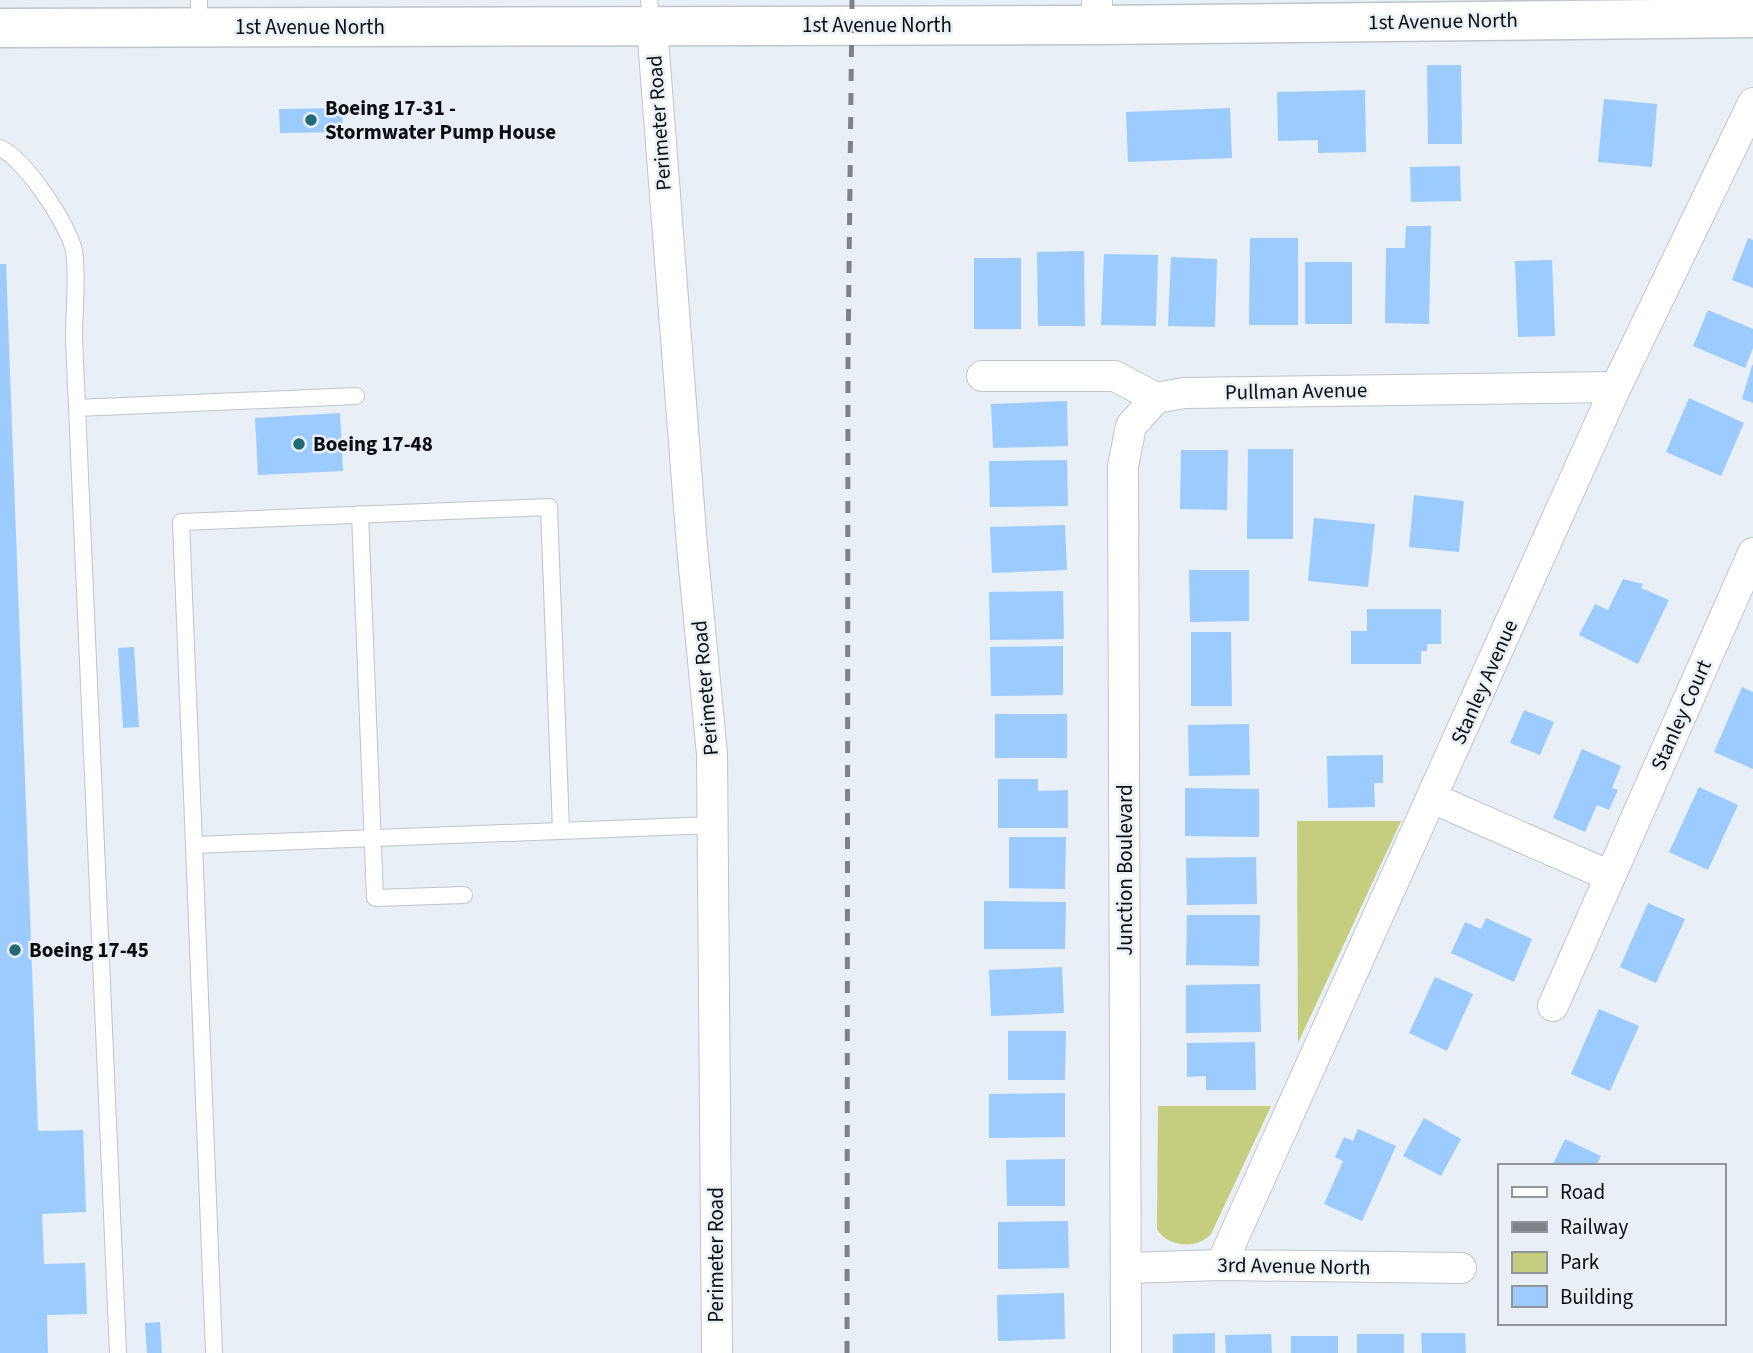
<svg xmlns="http://www.w3.org/2000/svg" width="1753" height="1353" font-family="'Source Sans 3',sans-serif">
  <style>
    .green { fill: #c5cd7f }
    .building { fill: #9bcbff }
    .lines { fill: none; stroke-linecap: round; stroke-linejoin: round }
    .lane-casing { stroke: #bec5cd; stroke-width: 18 }
    .street-casing { stroke: #bec5cd; stroke-width: 32 }
    .secondary-casing { stroke: #bec5cd; stroke-width: 41 }
    .lane { stroke: #fff; stroke-width: 16 }
    .street { stroke: #fff; stroke-width: 30 }
    .secondary { stroke: #fff; stroke-width: 38 }
    .rail { stroke: #7d8287; stroke-width: 5; stroke-dasharray: 12 12; stroke-linecap: butt }
    .poi-dot { fill: #216a76; stroke: #e8eff7; stroke-width: 2.5 }
    .labels { text-anchor: middle; stroke-width: 5; stroke-linejoin: round; paint-order: stroke }
    .street-label { font-size: 21px; fill: #0b0e10; stroke: #e8eff7 }
    .poi-label { font-size: 21px; font-weight: bold; fill: #0b0e10; stroke: #e8eff7; text-anchor: start }
  </style>
  <rect width="100%" height="100%" fill="#e8eff7"/>
  <!-- green -->
  <g class="green">
    <path d="M1297 821H1401L1298 1043Z"/>
    <path d="M1158 1106H1271L1211 1234C1197 1250 1167 1247 1157 1229Z"/>
  </g>
  <!-- building -->
  <g class="building">
    <path d="M1427 65H1461L1462 144H1428Z"/>
    <path d="M1365 90 1366 152 1318 153V140L1278 141 1277 92Z"/>
    <path d="M1604 99 1657 104 1652 167 1598 162Z"/>
    <path d="M342 108 343 132 280 133 279 109Z"/>
    <path d="M1230 108 1232 158 1128 162 1126 112Z"/>
    <path d="M1460 166 1461 201 1411 202 1410 167Z"/>
    <path d="M1406 226H1431L1429 324 1385 323 1386 248H1405Z"/>
    <path d="M1250 238H1298V325H1249Z"/>
    <path d="M1748 238 1753 240V288L1732 280Z"/>
    <path d="M1084 251 1085 326H1038L1037 252Z"/>
    <path d="M1104 254 1158 255 1156 326 1101 325Z"/>
    <path d="M1171 257 1217 259 1215 327 1168 326Z"/>
    <rect x="974" y="258" width="47" height="71"/>
    <path d="M1552 260 1555 336 1518 337 1515 261Z"/>
    <rect x="1305" y="262" width="47" height="62"/>
    <path d="M0 264H6L38 1131 83 1130 86 1212 42 1214 44 1264 85 1263 87 1314 47 1315 48 1353H0Z"/>
    <path d="M1708 310 1753 329V348L1745 368 1693 346Z"/>
    <path d="M1752 365H1753V403L1742 399Z"/>
    <path d="M1689 398 1744 423 1721 476 1666 452Z"/>
    <path d="M1067 401 1068 446 993 448 991 404Z"/>
    <path d="M340 413 343 471 258 475 255 418Z"/>
    <path d="M1248 449H1293V539H1247Z"/>
    <path d="M1181 450H1228L1227 510 1180 509Z"/>
    <path d="M1067 460 1068 506 990 507 989 461Z"/>
    <path d="M1414 495 1464 501 1459 552 1409 547Z"/>
    <path d="M1314 518 1375 524 1368 587 1308 581Z"/>
    <path d="M1065 525 1067 570 992 573 990 527Z"/>
    <path d="M1189 570H1249V621L1190 622Z"/>
    <path d="M1623 579 1643 584 1641 588 1669 600 1638 664 1579 635 1595 604 1608 610Z"/>
    <path d="M1063 591 1064 639 990 640 989 592Z"/>
    <path d="M1367 609H1441V644H1427V651H1421V664H1351V631H1367Z"/>
    <path d="M1191 632H1231L1232 706H1191Z"/>
    <path d="M1063 646V695L991 696 990 647Z"/>
    <path d="M134 647 139 727 123 728 118 648Z"/>
    <path d="M1742 687 1753 692V769L1714 752Z"/>
    <path d="M1524 710 1554 722 1540 755 1510 743Z"/>
    <rect x="995" y="714" width="72" height="44"/>
    <path d="M1249 724 1250 775 1189 776 1188 725Z"/>
    <path d="M1582 749 1621 766 1612 788 1618 790 1609 810 1597 805 1585 832 1553 818Z"/>
    <path d="M1383 755V783H1374L1375 807 1328 808 1327 756Z"/>
    <path d="M998 779H1038V791L1068 790V828H998Z"/>
    <path d="M1699 787 1738 805 1708 870 1669 852Z"/>
    <path d="M1185 788 1259 789V837L1185 836Z"/>
    <path d="M1009 837H1066L1065 889 1009 888Z"/>
    <path d="M1256 857 1257 904 1187 905 1186 858Z"/>
    <path d="M984 901 1066 902 1065 949H984Z"/>
    <path d="M1648 903 1685 919 1656 983 1620 967Z"/>
    <path d="M1187 915H1260L1259 966 1186 965Z"/>
    <path d="M1486 918 1532 939 1514 982 1451 953 1465 922 1481 929Z"/>
    <path d="M1062 967 1064 1013 991 1016 989 970Z"/>
    <path d="M1435 977 1473 994 1447 1051 1409 1033Z"/>
    <path d="M1260 984 1261 1032 1186 1033V985Z"/>
    <path d="M1599 1009 1639 1026 1610 1091 1571 1074Z"/>
    <path d="M1008 1031H1066L1065 1080H1008Z"/>
    <path d="M1255 1042 1256 1090H1206V1076L1187 1077V1043Z"/>
    <path d="M1065 1093V1137L989 1138V1094Z"/>
    <path d="M1424 1118 1461 1139 1441 1176 1403 1156Z"/>
    <path d="M1358 1129 1396 1146 1362 1221 1324 1204 1343 1161 1335 1157 1344 1137 1353 1141Z"/>
    <path d="M1565 1139 1601 1156 1596 1166H1552Z"/>
    <path d="M1065 1159V1206H1007L1006 1160Z"/>
    <path d="M1068 1221 1069 1268 998 1269V1222Z"/>
    <path d="M1064 1293 1065 1339 998 1341 997 1295Z"/>
    <path d="M160 1322 162 1353H147L145 1323Z"/>
    <path d="M1215 1333V1353H1173V1334Z"/>
    <path d="M1421 1333H1465L1466 1353H1422Z"/>
    <path d="M1271 1334 1272 1353H1226L1225 1335Z"/>
    <rect x="1357" y="1334" width="47" height="19"/>
    <rect x="1291" y="1336" width="47" height="17"/>
  </g>
  <g class="lines">
    <!-- lane casing -->
    <g class="lane-casing">
      <g id="lane">
        <path d="M199 0V28"/>
        <path d="M649 0 652 26"/>
        <path d="M0 148C24 158 69 225 74 251 78 278 74 311 74 338L118 1353"/>
        <path d="M77 408 356 396"/>
        <path d="M360 514 375 898 464 895"/>
        <path d="M194 845 181 522 549 507 561 830"/>
        <path d="M214 1353 194 845 713 825"/>
      </g>
    </g>
    <!-- street casing -->
    <g class="street-casing">
      <g id="street">
        <path d="M1097 25V0"/>
        <path d="M652 26 692 546 712 754 717 1353"/>
        <path d="M982 376H1115L1156 398 1184 393 1616 387"/>
        <path d="M1432 798 1610 876"/>
        <path d="M1553 1006 1753 553"/>
        <path d="M1221 1265 1616 387 1753 103"/>
        <path d="M1127 1268 1221 1265 1461 1268"/>
        <path d="M1126 1353 1123 466 1131 426 1156 398"/>
      </g>
    </g>
    <!-- secondary casing -->
    <g class="secondary-casing">
      <path id="secondary" d="M0 28 1097 25 1753 18"/>
    </g>
    <!-- lane -->
    <use href="#lane" class="lane"/>
    <!-- street -->
    <use href="#street" class="street"/>
    <!-- secondary -->
    <use href="#secondary" class="secondary"/>
    <!-- rail -->
    <path class="rail" d="M847 1353 848 363 852 0"/>
  </g>
  <!-- markers -->
  <g class="poi-dot">
    <circle cx="311" cy="120" r="7"/>
    <circle cx="299" cy="444" r="7"/>
    <circle cx="15" cy="950" r="7"/>
  </g>
  <g class="labels">
    <!-- street labels -->
    <g class="street-label">
      <text transform="translate(1443 21) rotate(-1)" y="7">1st Avenue North</text>
      <text x="877" y="32">1st Avenue North</text>
      <text x="310" y="34">1st Avenue North</text>
      <text transform="translate(659 123) rotate(-94)" y="7">Perimeter Road</text>
      <text transform="translate(1296 391) rotate(-1)" y="7">Pullman Avenue</text>
      <text transform="translate(1484 682) rotate(-66)" y="7">Stanley Avenue</text>
      <text transform="translate(705 688) rotate(-95)" y="7">Perimeter Road</text>
      <text transform="translate(1681 715) rotate(-66)" y="7">Stanley Court</text>
      <text transform="translate(1125 870) rotate(-90)" y="7">Junction Boulevard</text>
      <text transform="translate(716 1255) rotate(-90)" y="7">Perimeter Road</text>
      <text transform="translate(1294 1266) rotate(1)" y="7">3rd Avenue North</text>
    </g>
    <!-- poi labels -->
    <g class="poi-label">
      <text x="325" y="115">Boeing 17-31 -<tspan x="325" dy="24">Stormwater Pump House</tspan></text>
      <text x="313" y="451">Boeing 17-48</text>
      <text x="29" y="957">Boeing 17-45</text>
    </g>
  </g>
  <!-- legend -->
  <rect x="1498" y="1164" width="228" height="161" fill="#e8eff7" stroke="#90959b" stroke-width="2"/>
  <rect x="1512" y="1187" width="35" height="10" fill="#ffffff" stroke="#90959b" stroke-width="2"/>
  <text x="1560" y="1199" font-size="21" fill="#0b0e10">Road</text>
  <rect x="1512" y="1222" width="35" height="10" fill="#7d8287" stroke="#90959b" stroke-width="2"/>
  <text x="1560" y="1234" font-size="21" fill="#0b0e10">Railway</text>
  <rect x="1512" y="1252" width="35" height="21" fill="#c5cd7f" stroke="#90959b" stroke-width="2"/>
  <text x="1560" y="1269" font-size="21" fill="#0b0e10">Park</text>
  <rect x="1512" y="1286" width="35" height="21" fill="#9bcbff" stroke="#90959b" stroke-width="2"/>
  <text x="1560" y="1304" font-size="21" fill="#0b0e10">Building</text>
</svg>
